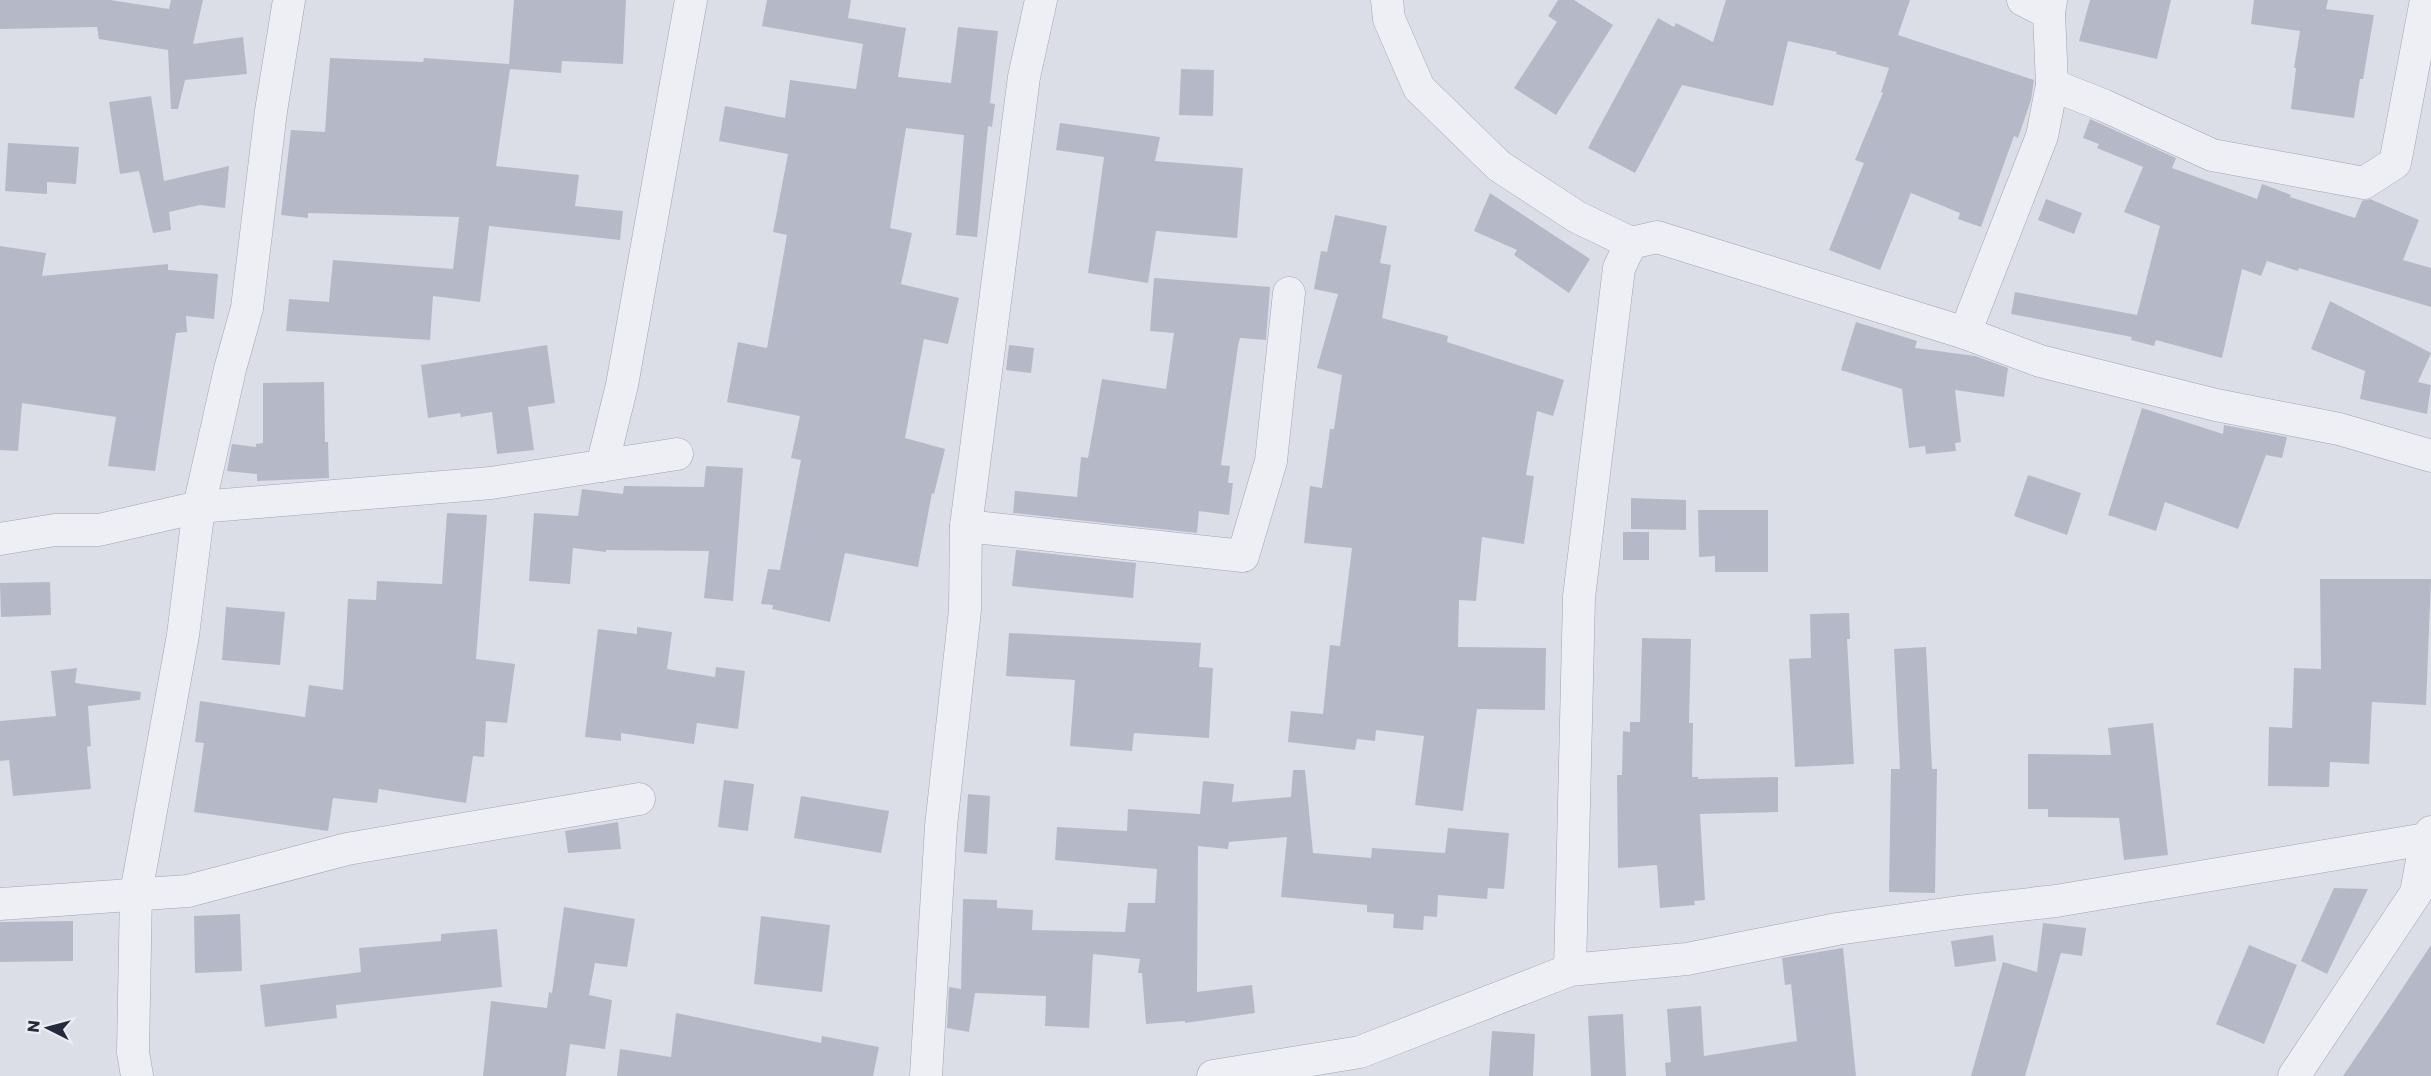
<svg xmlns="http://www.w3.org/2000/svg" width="2431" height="1076" font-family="Poppins,sans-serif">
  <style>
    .building { fill: #b5b9c7 }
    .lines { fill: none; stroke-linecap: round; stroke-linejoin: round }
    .minor-casing { stroke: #a1a4b1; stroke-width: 33 }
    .minor { stroke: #eeeff5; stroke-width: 32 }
  </style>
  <rect width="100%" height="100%" fill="#dbdee7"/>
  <!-- building -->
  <g class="building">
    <path d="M0 0H110L169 9 171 0H203L193 44 243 37 247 74 185 80 178 109H171L168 50 99 39 97 27 0 29Z"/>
    <path d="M514 0H626L623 64 562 61 561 73 510 69 496 166 579 175 575 206 623 211 620 240 489 226 480 302 433 296 430 340 286 331 289 299 329 302 333 260 453 269 459 217 308 213V218L281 215 291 130 325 132 330 58 423 62 424 58 509 64Z"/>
    <path d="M767 0H851L848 18 906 28 898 77 951 83 958 27 998 31 990 103 995 104 992 127 988 126 977 237 956 235 964 135 906 128 890 228 912 233 901 284 959 298 948 344 924 339 905 438 945 449 934 494 932 493 918 567 845 553 830 622 772 609 773 605 761 604 768 569 780 570 801 460 791 458 800 416 727 402 738 342 767 348 787 235 773 232 788 154 719 141 725 106 785 118 790 80 856 89 863 44 762 26Z"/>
    <path d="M1558 0H1574L1613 25 1556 115 1514 88 1557 22 1548 16Z"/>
    <path d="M1726 0H1910L1898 35 2034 80 2031 100 2018 138 2014 136 1981 227 1958 219 1960 213 1911 193 1880 270 1829 250 1864 163 1855 160 1883 93 1881 92 1889 68 1836 54 1837 52 1788 41 1773 106 1682 85 1635 173 1588 148 1658 18 1674 27 1676 23 1713 42Z"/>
    <path d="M2090 0H2171L2157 59 2079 41Z"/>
    <path d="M2254 0H2328L2326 9 2374 15 2363 79H2360L2354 118 2291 109 2296 68H2294L2300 31 2251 24Z"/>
    <path d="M1181 69 1214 70 1213 116 1179 115Z"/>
    <path d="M151 96 164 181 229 166 225 208 200 205 169 212 171 230 153 233 139 171 120 174 109 102Z"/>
    <path d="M2090 119 2176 158 2172 168 2257 199 2262 184 2291 195 2290 197 2355 218 2362 201 2370 199 2419 220 2403 260 2431 268V307L2299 268 2298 271 2267 261 2261 276 2242 269 2222 358 2156 340 2154 346 2131 340 2132 337 2011 314 2015 292 2137 315 2160 226 2124 212 2143 167 2097 148 2099 144 2083 138Z"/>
    <path d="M1060 123 1160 137 1155 161 1243 168 1237 238 1156 231 1148 283 1088 273 1104 157 1056 150Z"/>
    <path d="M8 143 79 147 76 184 47 182V194L5 191Z"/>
    <path d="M1490 193 1590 259 1569 293 1514 255 1517 250 1474 231Z"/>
    <path d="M2046 199 2082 213 2074 234 2038 220Z"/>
    <path d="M1335 215 1387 226 1380 263 1391 265 1382 318 1448 336 1447 342 1564 380 1553 416 1537 411 1526 475 1534 476 1524 544 1482 537 1476 601 1459 600 1458 647 1546 648 1545 710 1477 709 1463 811 1415 805 1424 736 1376 730 1375 741 1357 739 1355 750 1288 742 1291 711 1323 714 1330 645 1340 646 1352 548 1304 543 1310 486 1322 488 1330 429H1334L1342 375 1317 368 1338 294 1314 289 1321 251 1327 252Z"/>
    <path d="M0 246 46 253 42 276 168 264V270L218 274 214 319 186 316 187 332 176 333 155 471 108 466 116 417 22 403 18 451 0 450Z"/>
    <path d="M1154 278 1270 287 1266 340 1240 338 1238 346 1221 465 1230 466 1228 483H1233L1229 515 1199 511 1197 533 1013 513 1015 491 1077 497 1081 457 1088 458 1102 379 1166 389 1174 333 1150 331Z"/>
    <path d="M2330 301 2431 353 2418 382 2431 385 2427 414 2360 399 2365 371 2311 349Z"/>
    <path d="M1856 322 1917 341 1915 348 1975 356 2008 368 2004 397 1955 390 1961 442 1955 443 1956 451 1926 454 1925 446 1909 448 1902 389 1841 370Z"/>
    <path d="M547 345 555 403 528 407 534 450 497 454 492 412 461 417 460 413 428 418 421 365Z"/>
    <path d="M1009 345 1034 348 1031 373 1006 370Z"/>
    <path d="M324 382 325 442H328L329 478 257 481V474L227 471 232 444 256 447V444L263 443V383Z"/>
    <path d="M2142 408 2223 434 2224 425 2287 437 2282 458 2266 455 2238 529 2165 502 2156 531 2108 515Z"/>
    <path d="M706 466 743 468 733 601 704 598 709 551 606 550V552L573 548 570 584 529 581 534 513 578 516 582 489 623 494 624 486 704 487Z"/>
    <path d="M2028 475 2081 493 2067 535 2014 516Z"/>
    <path d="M1631 498 1686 500V530L1631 529Z"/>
    <path d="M1698 510H1768V572H1715V556L1699 557Z"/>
    <path d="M447 513 487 515 476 659 515 664 507 723 486 721 484 757 473 756 466 803 379 789 377 803 333 798 328 831 194 812 204 743 195 742 200 701 305 717 309 685 343 690 348 599 376 600 377 581 442 584Z"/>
    <rect x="1623" y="532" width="26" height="28"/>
    <path d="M1016 550 1136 563 1133 598 1012 586Z"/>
    <path d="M2320 579H2431L2426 705 2372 702 2369 764 2330 762 2329 787 2268 786 2269 727 2292 728 2294 668 2321 669Z"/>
    <path d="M50 582 51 615 1 617 0 583Z"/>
    <path d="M226 607 285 612 280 665 222 660Z"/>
    <path d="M1849 613 1850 639H1847L1854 764 1795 767 1789 659 1811 658 1810 614Z"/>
    <path d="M637 627 672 632 667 669 715 677 716 667 745 671 738 729 697 723 694 744 621 733V741L585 737 598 629 637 634Z"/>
    <path d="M1009 633 1201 643 1199 667 1213 668 1209 738 1134 733 1132 751 1070 746 1075 680 1006 676Z"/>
    <path d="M1642 638 1691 639 1689 723H1693L1692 777H1698V779L1778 777V812L1700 814 1705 900 1694 901 1695 905 1660 908 1657 865 1618 868 1617 775H1622L1623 731 1630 732V722H1640Z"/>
    <path d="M1926 647 1932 769H1937L1935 893 1889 892 1891 769H1900L1894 649Z"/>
    <path d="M77 668 75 683 141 692 140 700 88 706 91 746 87 747 91 789 13 796 9 760 0 761V721L56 716 51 671Z"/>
    <path d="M2153 723 2168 855 2124 860 2119 818 2048 817V809H2028V754L2111 755 2108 728Z"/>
    <path d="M1293 770H1305L1313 853 1371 858 1372 848 1445 853 1448 828 1509 833 1504 889 1488 888 1487 899 1438 895 1437 917 1424 916 1423 930 1393 928 1394 914 1367 912V905L1281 897 1287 837 1229 842 1228 849 1198 846 1197 992 1252 985 1255 1013 1185 1023V1021L1146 1024 1142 973H1138L1140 959 1093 954 1089 1028 1045 1026 1046 996 975 993 969 1032 947 1028 949 987 961 989 963 899 997 900V908L1033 910 1032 930 1125 932 1128 903H1155L1157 869 1055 860 1057 827 1127 831 1128 809 1200 814 1203 781 1234 784 1232 802 1291 797Z"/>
    <path d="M724 780 754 784 748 831 718 827Z"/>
    <path d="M968 794 990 796 987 854 964 852Z"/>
    <path d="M801 796 889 811 881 853 794 838Z"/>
    <path d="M618 822 621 849 568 853 565 831Z"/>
    <path d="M2334 888 2368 889 2327 974 2301 961Z"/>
    <path d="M564 907 635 919 627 967 595 963 589 995 612 1000 605 1049 570 1044 566 1076H483L491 1001 547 1008 549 992 552 993Z"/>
    <path d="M240 914 242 971 195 973 194 916Z"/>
    <path d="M761 916 830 925 822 992 754 984Z"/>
    <path d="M73 921V961L0 962V922Z"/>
    <path d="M2043 923 2086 928 2082 956 2061 953 2025 1076H1971L2003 962 2037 972Z"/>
    <path d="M497 929 502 987 336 1005 337 1018 265 1027 260 985 361 972 359 948 441 941V934Z"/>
    <path d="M1993 935 1996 961 1955 967 1951 941Z"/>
    <path d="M2249 945 2297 965 2264 1044 2216 1024Z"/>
    <path d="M2431 945V1076H2343L2392 1004Z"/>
    <path d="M1843 948 1856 1076H1666L1665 1063 1671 1062 1667 1009 1701 1006 1704 1056 1797 1041 1791 984 1785 985 1782 958Z"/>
    <path d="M676 1013 821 1043 822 1036 879 1047 873 1076H617L620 1049 671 1057Z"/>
    <path d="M1623 1014 1626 1076H1591L1588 1016Z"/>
    <path d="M1492 1031 1535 1034 1533 1076H1489Z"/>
  </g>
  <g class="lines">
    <!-- minor casing -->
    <g class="minor-casing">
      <g id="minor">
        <path d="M1387 0 1389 19 1419 88 1499 166 1577 217 1631 243"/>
        <path d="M2023 0 2049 13"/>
        <path d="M2051 0 2049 13 2052 85"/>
        <path d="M1965 333 2042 136 2052 85 2103 105 2212 155 2364 183 2395 163 2426 0"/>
        <path d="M602 466 622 385 691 0"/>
        <path d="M966 526 1243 556 1271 461 1289 293"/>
        <path d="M0 539 55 530H99L199 507 491 483 677 454"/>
        <path d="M0 904 188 891 347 849 639 799"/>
        <path d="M1570 970 1579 597 1619 268 1631 243 1657 237 1965 333 2040 361 2216 405 2339 429 2431 456"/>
        <path d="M137 1076 133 1052 136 893 183 635 199 507 230 369 247 308 271 111 289 0"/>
        <path d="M926 1076 941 826 965 610 966 526 1024 77 1041 0"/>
        <path d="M1213 1076 1360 1052 1570 970 1687 959 1837 929 1959 912 2056 901 2426 839"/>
        <path d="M2294 1076 2416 893 2426 839 2431 832"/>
      </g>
    </g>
    <!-- minor -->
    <use href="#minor" class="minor"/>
  </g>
  <!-- north arrow -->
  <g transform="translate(48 1028) rotate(276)" stroke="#ebedf4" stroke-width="4.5" paint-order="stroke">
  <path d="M0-4.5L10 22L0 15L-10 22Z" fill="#252a3d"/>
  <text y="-9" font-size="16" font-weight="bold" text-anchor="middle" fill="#252a3d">N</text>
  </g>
</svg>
